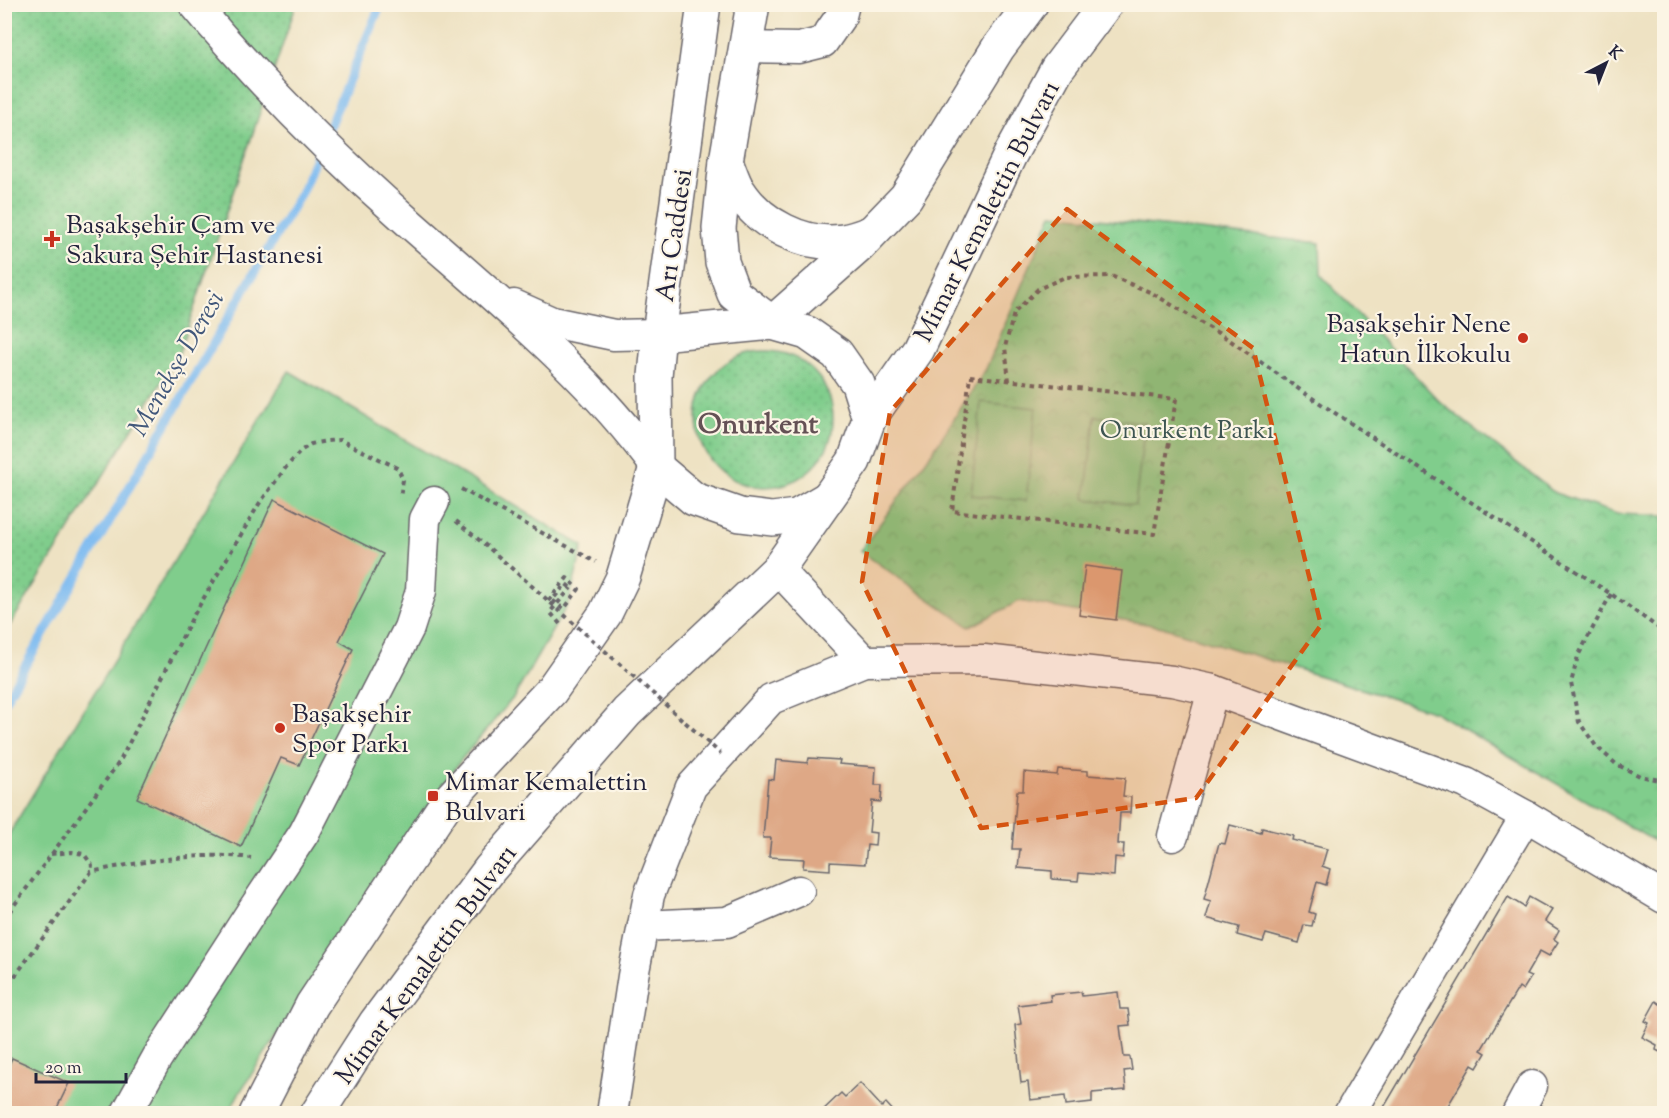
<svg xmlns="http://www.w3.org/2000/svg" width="1669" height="1118" font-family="'Sorts Mill Goudy',serif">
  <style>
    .grass { fill: url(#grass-dots); stroke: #517864; stroke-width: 1.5 }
    .park { fill: url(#park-crowns); stroke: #517864; stroke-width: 1.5 }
    .pitch { fill: #80cd8c; stroke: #517864; stroke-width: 1.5 }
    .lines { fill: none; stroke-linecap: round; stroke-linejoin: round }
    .stream { stroke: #7ebbf1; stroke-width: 9 }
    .building { fill: #dea886 }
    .minor-casing { stroke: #69656b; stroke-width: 33 }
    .major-casing { stroke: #69656b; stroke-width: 36 }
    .path { stroke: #69656b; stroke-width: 4; stroke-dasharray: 4.5 4.5; stroke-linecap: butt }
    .minor { stroke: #fff; stroke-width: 30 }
    .major { stroke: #fff; stroke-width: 33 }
    .path-bridge { stroke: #69656b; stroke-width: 4; stroke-dasharray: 4.5 4.5; stroke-linecap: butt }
    .marked { fill: #d45411; fill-opacity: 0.2; stroke: #d45411; stroke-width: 4.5; stroke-dasharray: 12 8; stroke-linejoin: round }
    .poi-dot { fill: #c8321e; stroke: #fcf5e5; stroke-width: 2 }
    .labels { text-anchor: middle; stroke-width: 4.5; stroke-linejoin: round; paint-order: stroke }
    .street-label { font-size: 26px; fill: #22223b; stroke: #fcf5e5 }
    .poi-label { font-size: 26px; fill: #22223b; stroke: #fcf5e5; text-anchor: start }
    .park-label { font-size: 26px; fill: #3e5553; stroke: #fcf5e5 }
    .water-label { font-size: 27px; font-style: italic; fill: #42587b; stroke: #fcf5e5 }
    .quarter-label { font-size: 28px; font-weight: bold; fill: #645155; stroke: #fcf5e5 }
  </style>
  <defs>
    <pattern id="grass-dots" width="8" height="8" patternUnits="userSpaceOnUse" patternTransform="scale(1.5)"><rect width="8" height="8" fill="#80cd8c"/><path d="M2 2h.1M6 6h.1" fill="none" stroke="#6eb07a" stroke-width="1.8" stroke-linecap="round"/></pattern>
    <pattern id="park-crowns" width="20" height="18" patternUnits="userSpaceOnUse" patternTransform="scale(1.5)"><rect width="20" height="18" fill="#80cd8c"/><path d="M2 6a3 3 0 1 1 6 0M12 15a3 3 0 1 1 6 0" fill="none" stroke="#6eb07a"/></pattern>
  </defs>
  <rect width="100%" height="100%" fill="#fcf5e5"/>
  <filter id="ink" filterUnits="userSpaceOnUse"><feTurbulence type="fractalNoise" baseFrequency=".0167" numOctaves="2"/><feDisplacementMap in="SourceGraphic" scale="12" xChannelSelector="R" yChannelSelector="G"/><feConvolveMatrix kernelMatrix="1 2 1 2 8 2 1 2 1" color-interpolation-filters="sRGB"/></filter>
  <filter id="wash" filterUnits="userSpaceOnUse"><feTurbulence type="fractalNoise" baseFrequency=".008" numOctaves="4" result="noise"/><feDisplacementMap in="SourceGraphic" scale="24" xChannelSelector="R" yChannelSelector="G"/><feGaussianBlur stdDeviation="1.35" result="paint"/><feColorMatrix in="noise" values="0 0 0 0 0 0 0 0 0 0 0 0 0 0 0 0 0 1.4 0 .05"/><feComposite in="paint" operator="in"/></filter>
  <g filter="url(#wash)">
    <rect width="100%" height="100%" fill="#eee2c3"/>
    <!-- grass -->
    <g class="grass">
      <path d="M4 5H296L178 356 5 633Z"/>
      <circle cx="765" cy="419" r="68"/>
    </g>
    <!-- park -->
    <path class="park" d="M1052 214 1320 243 1321 275 1440 402 1555 493 1617 514 1664 516V847L1435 712 1163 627 1019 601 970 627 860 551 935 448 986 369Z"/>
    <!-- pitch -->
    <g class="pitch">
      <path d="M289 371 583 546 569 602 514 697 461 760 385 869 238 1095 229 1113H5L4 842Z"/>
      <path d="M981 402 1036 408 1026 501 971 495Z"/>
      <path d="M1095 416 1145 423 1135 505 1085 499Z"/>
    </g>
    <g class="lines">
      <!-- stream -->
      <path class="stream" d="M4 702 301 193 381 4"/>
    </g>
    <g id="blocks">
      <!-- building -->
      <g class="building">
        <path d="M274 499 383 554 339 641 353 649 299 765 281 758 241 847 137 798Z"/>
        <path d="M1085 566 1122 571 1116 620 1079 615Z"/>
        <path d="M809 758 840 760 839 764 876 767 875 785H882L881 802 872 801 869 832 876 833 875 846 867 845 865 864 830 862V870L803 868 804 859 769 857 771 838H763L768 779 774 780 776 760 808 763Z"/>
        <path d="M1058 769 1088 771V775L1125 778 1123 796 1131 797 1130 813H1120L1118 844H1124L1123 858 1115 857 1114 876 1079 873 1078 881 1052 879V871L1018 868 1020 849H1012L1017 791H1023L1024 772 1057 775Z"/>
        <path d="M1230 825 1261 833 1262 828 1293 836 1292 840 1327 849 1322 866 1330 869 1326 885 1317 882 1309 912 1315 914 1312 926 1304 925 1299 943 1266 934 1263 942 1237 935 1239 927 1206 918 1211 901 1204 899 1219 843 1225 844Z"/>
        <path d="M1508 897 1524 907 1529 897 1552 910 1545 921 1559 930 1554 939 1558 942 1549 956 1540 951 1526 975 1531 977 1523 990 1519 987 1481 1050 1486 1053 1477 1068 1472 1065 1443 1114H1380Z"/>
        <path d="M1081 992 1082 996 1118 992 1120 1009H1128L1130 1025 1120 1026 1124 1057H1130L1132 1070 1124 1071 1126 1090 1092 1093V1102L1066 1105 1065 1096 1030 1100 1028 1082 1021 1083 1015 1025 1021 1024 1018 1005 1051 1001 1050 995Z"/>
        <path d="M1664 996V1054L1656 1050 1657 1045 1642 1037 1649 1023 1645 1021 1656 1001 1660 1004Z"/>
        <path d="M12 1058 69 1083 54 1114H5V1073Z"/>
        <path d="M860 1083 882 1107 886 1103 896 1114H819L841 1093 845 1097Z"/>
        <path d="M1539 1104 1554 1113 1557 1108 1567 1114H1534Z"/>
      </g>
    </g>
  </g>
  <g filter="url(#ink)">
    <use href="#blocks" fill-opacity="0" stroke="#69656b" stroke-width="1.5"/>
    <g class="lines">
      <!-- minor casing -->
      <g class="minor-casing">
        <g id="minor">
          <path d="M194 4C259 82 331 154 407 221 494 298 587 372 656 467"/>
          <path d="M747 47 799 48 823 42 841 16 844 4"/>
          <path d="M514 305 552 322 614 335 659 334"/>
          <path d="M778 569 864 661"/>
          <path d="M1173 836 1213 690"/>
          <path d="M643 926 727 922 799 891"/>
          <path d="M126 1114 157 1058 252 911 304 833 409 628 421 591 425 519 434 502"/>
          <path d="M612 1114 633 976 649 895 691 787 771 699 864 661 984 660 1172 681 1213 690 1466 783 1526 816 1664 898"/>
          <path d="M1349 1114 1526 816"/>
          <path d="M1517 1114 1532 1086"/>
        </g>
      </g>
      <!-- major casing -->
      <g class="major-casing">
        <g id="major">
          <path d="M753 4 726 161 719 228 722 262 734 294 772 323"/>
          <path d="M726 161C730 170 733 182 739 191 760 224 804 247 843 241 852 240 862 236 870 233"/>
          <path d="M772 323 858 247 906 197 998 48 1031 4"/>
          <path d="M869 419 918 349 1010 155 1057 69 1106 4"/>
          <path d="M656 467 694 499 740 515 772 519 797 516 826 499"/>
          <path d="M256 1114 312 1005 447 802 551 691 605 614 623 577 656 467 655 376 659 334 704 4"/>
          <path d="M317 1114 376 1022 490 869 627 712 778 569 854 461 869 419 858 384 837 354 807 333 772 323 659 334"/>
        </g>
      </g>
      <!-- path -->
      <g class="path">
        <path d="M970 376 1176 399 1154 534 952 511Z"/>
        <path d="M1009 381 1005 347 1014 313 1038 289 1065 277 1111 276 1152 293 1228 339 1303 392 1611 594 1664 632"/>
        <path d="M461 489 596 562"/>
        <path d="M456 521 490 549"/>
        <path d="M1611 594 1578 656 1571 683 1579 722 1596 746 1616 764 1640 776 1664 781"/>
        <path d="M560 624 550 612 571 588"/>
        <path d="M51 854 72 852 84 854 92 865 91 872"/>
        <path d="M4 919 120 761 192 618 259 504 287 466 302 450 311 444 327 441 340 440 398 468 403 480 400 497"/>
        <path d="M4 991 91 872C137 862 205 851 251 858"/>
      </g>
      <!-- minor -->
      <use href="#minor" class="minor"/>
      <!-- major -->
      <use href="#major" class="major"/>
      <!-- path-bridge -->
      <g class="path-bridge">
        <path d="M490 549 721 754"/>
        <path d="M548 601 567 578 579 589 564 609 552 600 566 584 571 588"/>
      </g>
    </g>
  </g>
  <!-- marked area -->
  <path class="marked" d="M1067 209 1253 348 1321 625 1196 798 981 828 862 582 890 412Z"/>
  <!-- markers -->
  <g class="poi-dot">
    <path d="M49 230h6v6h6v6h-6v6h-6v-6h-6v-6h6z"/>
    <circle cx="1523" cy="338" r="6"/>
    <circle cx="280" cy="728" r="6"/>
    <rect x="427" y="790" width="12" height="12" rx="3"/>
  </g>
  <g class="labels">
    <!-- street labels -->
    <g class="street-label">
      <text transform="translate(986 211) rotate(-63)" y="9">Mimar Kemalettin Bulvarı</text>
      <text transform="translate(673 235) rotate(-82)" y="9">Arı Caddesi</text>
      <text transform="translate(425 964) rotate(-54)" y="9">Mimar Kemalettin Bulvarı</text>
    </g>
    <!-- poi labels -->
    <g class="poi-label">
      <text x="66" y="233">Başakşehir Çam ve<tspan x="66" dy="30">Sakura Şehir Hastanesi</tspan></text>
      <text x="1511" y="332" text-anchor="end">Başakşehir Nene<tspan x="1511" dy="30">Hatun İlkokulu</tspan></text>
      <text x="292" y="722">Başakşehir<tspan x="292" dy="30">Spor Parkı</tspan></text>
      <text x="445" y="790">Mimar Kemalettin<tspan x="445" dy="30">Bulvari</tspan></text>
    </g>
    <!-- park labels -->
    <g class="park-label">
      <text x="1187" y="438">Onurkent Parkı</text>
    </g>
    <!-- water labels -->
    <g class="water-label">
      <text transform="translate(176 363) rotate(-60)" y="9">Menekşe Deresi</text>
    </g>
    <!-- quarter labels -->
    <g class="quarter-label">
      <text x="758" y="433">Onurkent</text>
    </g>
  </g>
  <!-- margin -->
  <rect width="1669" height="1118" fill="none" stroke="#fcf5e5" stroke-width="24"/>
  <!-- north arrow -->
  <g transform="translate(1606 63) rotate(42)" stroke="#fcf5e5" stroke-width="4.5" paint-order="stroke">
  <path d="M0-4.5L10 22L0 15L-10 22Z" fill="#22223b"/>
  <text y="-9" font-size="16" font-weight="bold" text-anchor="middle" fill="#22223b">K</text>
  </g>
  <!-- scale -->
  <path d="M36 1073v9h90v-9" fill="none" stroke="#22223b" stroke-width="3"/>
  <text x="45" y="1073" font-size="18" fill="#22223b" stroke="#fcf5e5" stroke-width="4.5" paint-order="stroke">20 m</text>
</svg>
